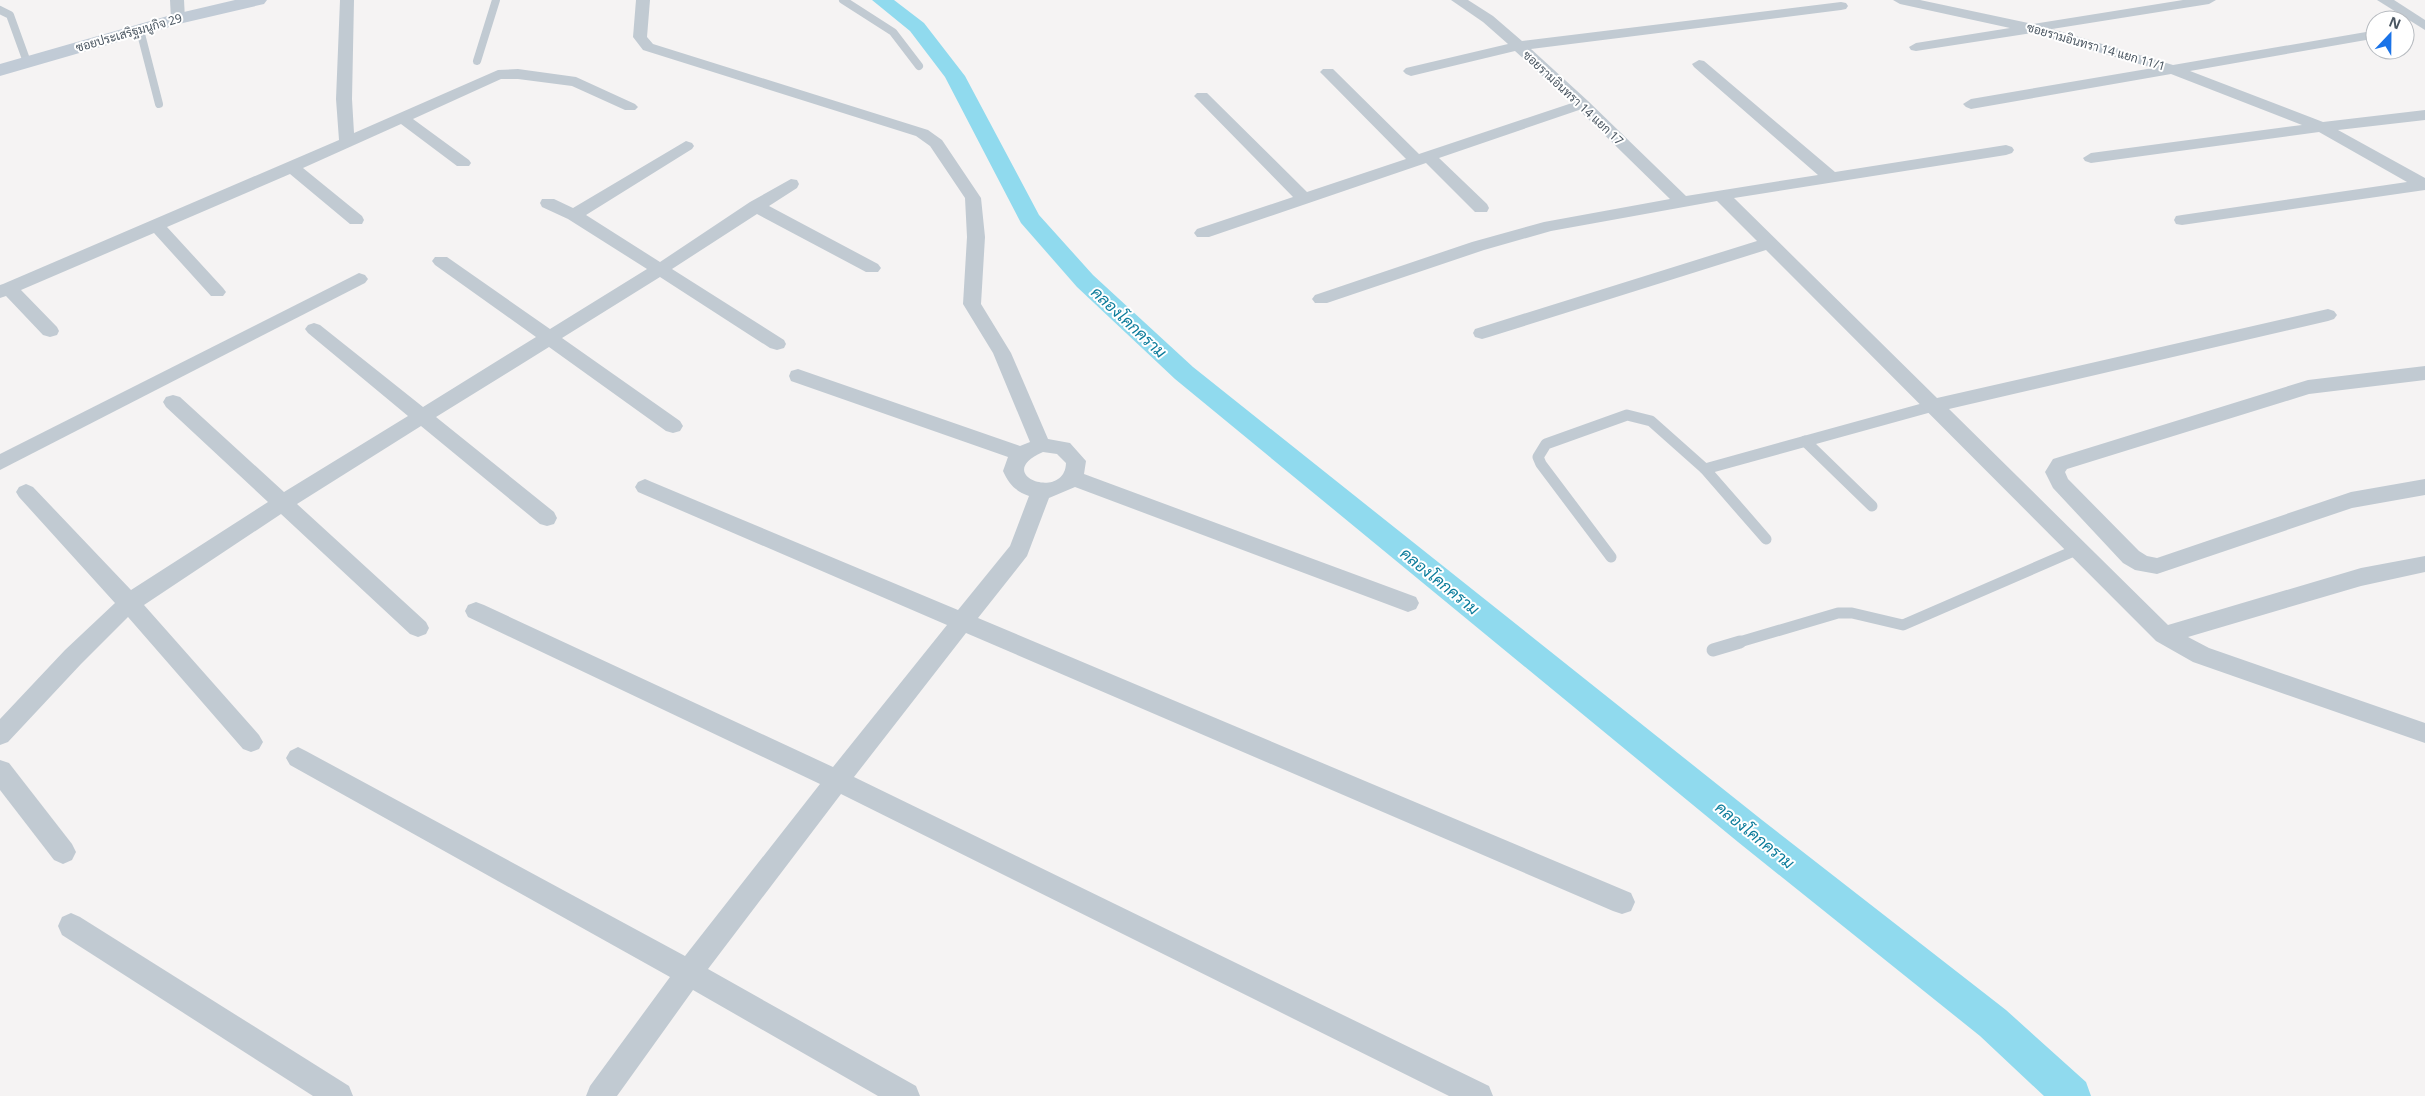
<svg xmlns="http://www.w3.org/2000/svg" width="2425" height="1096" font-family="'Noto Sans',Sarabun,sans-serif">
  <style>
    .lines { fill: none; stroke-linecap: round; stroke-linejoin: round }
    .canal { fill: #90daee; fill-rule: evenodd }
    .lane-far2 { stroke: #c1cad2; stroke-width: 8 }
    .lane-far1 { stroke: #c1cad2; stroke-width: 11 }
    .lane { stroke: #c1cad2; stroke-width: 13 }
    .street { fill: #c1cad2; fill-rule: evenodd }
    .secondary { fill: #c1cbd6; fill-rule: evenodd }
    .labels { text-anchor: middle; stroke-width: 4; stroke-linejoin: round; paint-order: stroke }
    .far-street-label { font-size: 12px; fill: #4a5661; stroke: #fff }
    .water-label { font-size: 16px; font-style: italic; fill: #0c7c9b; stroke: #fff }
  </style>
  <rect width="100%" height="100%" fill="#f5f3f3"/>
  <g class="lines">
    <!-- canal -->
    <path class="canal" d="M872 0H894L924 23 965 76 1039 215 1093 275 1193 367 1762 820 2006 1010 2086 1082 2091 1096H2044L1980 1036 1738 842 1175 379 1077 287 1021 223 945 77 910 31Z"/>
    <!-- lane-far2 -->
    <g class="lane-far2">
      <path d="M843 0 893 32 919 66"/>
      <path d="M0 10 10 15 27 62"/>
      <path d="M140 30 159 104"/>
      <path d="M477 61 496 0"/>
    </g>
    <!-- lane-far1 -->
    <g class="lane-far1">
      <path d="M1805 441 1872 506"/>
      <path d="M1705 469 1766 539"/>
      <path d="M1611 557 1541 464 1538 457 1546 444 1627 415 1651 421 1705 469 1933 406"/>
      <path d="M1736 643 1838 613H1852L1903 625 2076 550"/>
    </g>
    <!-- lane -->
    <path class="lane" d="M1713 650 1740 642"/>
    <!-- street -->
    <g class="street">
      <path d="M170 0H184L185 19 183 22 178 23 171 19Z"/>
      <path d="M340 0H354L352 99 354 133 498 70 518 69 576 77 635 104 638 107 635 110H625L572 86 518 79H501L413 119 469 160 471 163 469 166H457L401 124 303 168 362 216 364 220 362 224H350L290 174 167 227 223 288 226 292 223 296H211L154 233 21 290 57 327 59 331 57 335 50 337 43 335 6 296 0 298V285L3 284 339 140 336 99Z"/>
      <path d="M636 0H650L647 37 653 44 928 130 942 140 981 198 985 237 981 304 1011 353 1048 439 1070 443 1086 461 1084 474 1416 597 1419 603 1416 609 1408 612 1400 609 1075 487 1049 498 1027 556 978 618 1631 893 1635 902 1631 911 1622 914 1613 911 966 633 854 777 1489 1086 1493 1096H1449L841 794 708 969 916 1086 920 1096H878L693 990 617 1096H586L590 1086 670 977 290 765 286 758 290 751 298 747 306 751 685 956 820 784 468 617 465 611 468 605 476 602 484 605 833 767 947 625 638 492 635 487 638 482 645 479 652 482 958 610 1010 546 1029 496C1015 491 1009 484 1003 471L1008 457 791 381 789 376 791 371 798 369 1020 446 1030 442 993 353 963 304 967 237 965 198 930 146 916 136 643 50 633 37ZM1043 452 1057 454 1066 463C1065 502 990 475 1043 452Z"/>
      <path d="M1451 0H1468L1493 16 1522 41 1841 2 1846 3 1848 6 1846 9 1841 10 1531 49 1588 101 1686 196 1818 175 1694 67 1692 64 1699 60 1704 61 1835 172 2006 145 2012 147 2014 150 2012 153 2006 155 1734 198 1937 398 2328 309 2334 311 2337 315 2334 319 2328 321 1949 409 2168 625 2361 568 2425 556V572L2361 586 2188 637 2209 648 2425 723V743L2193 662 2156 641 1766 250 1489 337 1482 339 1475 337 1473 333 1475 329 1757 241 1717 201 1551 231 1484 250 1327 303H1315L1312 299 1315 295 1472 242 1544 222 1670 199 1579 110 1439 158 1487 204 1489 208 1487 212H1475L1426 163 1209 237H1197L1194 233 1197 229 1293 197 1197 99 1194 96 1197 93H1207L1307 192 1406 159 1323 75 1320 72 1323 69H1333L1419 154 1572 103 1515 51 1411 76 1406 74 1403 71 1406 68 1508 44 1483 22Z"/>
      <path d="M1893 0H1920L2033 24 2183 0H2216L2209 4 2052 29 2173 65 2366 32 2371 33 2373 36 2366 40 2190 71 2323 122 2425 110V120L2338 130 2425 178V190L2182 225 2176 224 2174 220 2176 216 2182 215 2407 182 2319 132 2091 163 2085 161 2083 158 2091 153 2302 125 2171 74 1971 109 1966 107 1963 104 1971 99 2153 68 2032 33 1916 51 1911 50 1909 47 1916 43 2010 28 1900 4Z"/>
      <path d="M2377 0H2394L2425 20V30Z"/>
      <path d="M686 141 692 143 694 146 692 149 586 215 660 262 750 202 791 179 797 180 799 184 797 188 769 206 878 264 881 268 878 272H866L757 214 672 269 784 340 786 344 784 348 777 350 770 348 660 277 562 338 680 421 683 426 680 431 673 433 666 431 549 347 436 417 554 512 557 518 554 524 547 526 540 524 421 426 297 504 426 622 429 628 426 634 418 637 410 634 281 514 144 605 259 735 263 742 259 749 251 752 243 749 128 617 81 664 8 742 0 745V719L65 650 115 603 19 497 16 492 19 487 26 484 33 487 131 590 268 502 166 407 163 402 166 397 173 395 180 397 284 492 408 416 308 333 305 329 308 325 314 323 320 325 423 407 536 337 435 265 432 261 435 257H447L550 329 647 269 568 219 542 207 540 203 542 199H554L573 208Z"/>
      <path d="M359 273 365 275 368 279 365 283 0 470V454Z"/>
      <path d="M2425 366V380L2309 394 2067 469 2065 472 2068 479 2139 551 2147 556 2157 558 2351 492 2425 479V495L2352 508 2157 574 2135 570 2123 563 2053 488 2045 472 2053 459 2308 380Z"/>
      <path d="M0 760 9 763 72 844 76 852 72 860 63 864 54 860 0 790Z"/>
      <path d="M71 913 80 917 349 1086 353 1096H313L62 935 58 926 62 917Z"/>
    </g>
    <!-- secondary -->
    <path class="secondary" d="M235 0H267L264 4 183 23 0 76V64L171 15Z"/>
  </g>
  <g class="labels">
    <!-- far-street labels -->
    <g class="far-street-label">
      <text transform="translate(129 33) rotate(-16)" y="4">ซอยประเสริฐมนูกิจ 29</text>
      <text transform="translate(2096 47) rotate(16)" y="4">ซอยรามอินทรา 14 แยก 11/1</text>
      <text transform="translate(1573 98) rotate(43)" y="4">ซอยรามอินทรา 14 แยก 17</text>
    </g>
    <!-- water labels -->
    <g class="water-label">
      <text transform="translate(1129 322) rotate(43)" y="6">คลองโคกคราม</text>
      <text transform="translate(1440 581) rotate(39)" y="6">คลองโคกคราม</text>
      <text transform="translate(1755 835) rotate(39)" y="6">คลองโคกคราม</text>
    </g>
  </g>
  <!-- north arrow -->
  <g transform="translate(2390 35) rotate(22)"><circle r="24" fill="#ffffff" stroke="#b7bbc0"/>
  <path d="M0-4L9 19L0 12L-9 19Z" fill="#1a73e8"/>
  <text y="-8" font-size="14" font-weight="bold" text-anchor="middle" fill="#4a5661">N</text>
  </g>
</svg>
